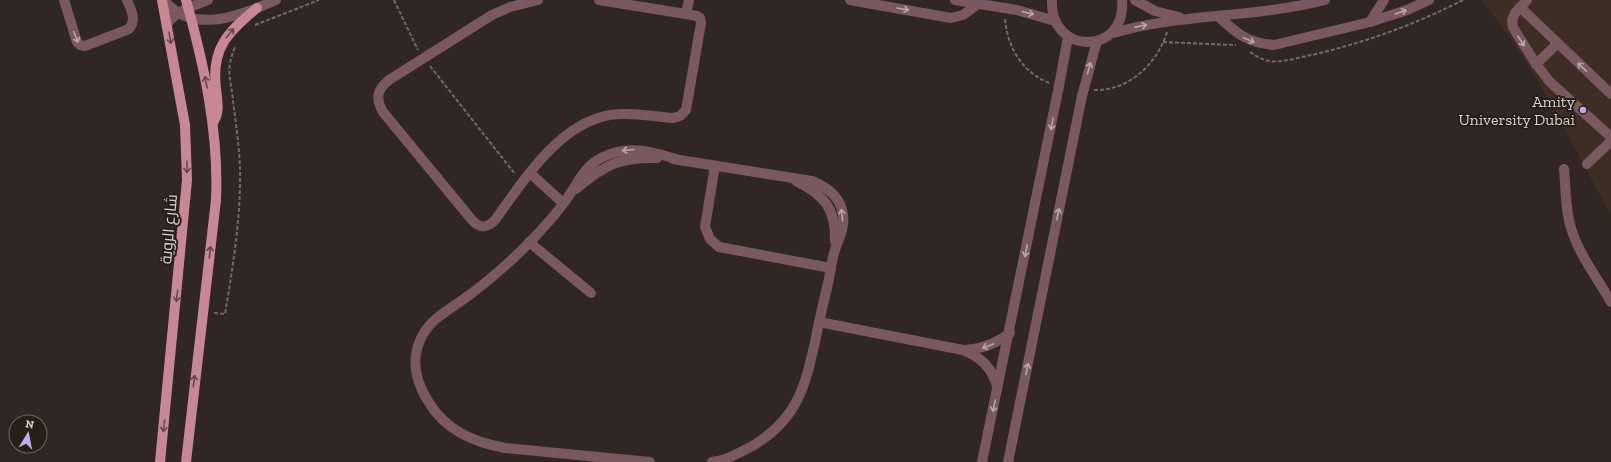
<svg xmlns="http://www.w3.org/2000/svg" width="1611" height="462" font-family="'Zilla Slab',Cairo,serif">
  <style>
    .built { fill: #3d2d24 }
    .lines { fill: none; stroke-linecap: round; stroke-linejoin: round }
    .path { stroke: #726a65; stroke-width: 2; stroke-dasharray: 4 2; stroke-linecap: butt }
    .minor { stroke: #79595f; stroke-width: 10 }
    .major { stroke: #c78793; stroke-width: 10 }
    .oneway { stroke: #b7a8a7 }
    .oneway2 { stroke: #674849 }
    .poi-dot { fill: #c4a7f1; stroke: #271e18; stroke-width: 1.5 }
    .labels { text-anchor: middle; stroke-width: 4; stroke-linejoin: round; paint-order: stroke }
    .poi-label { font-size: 16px; fill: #d8d2ce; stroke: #271e18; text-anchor: end }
    .street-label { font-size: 16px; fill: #d8d2ce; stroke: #271e18 }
  </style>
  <rect width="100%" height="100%" fill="#312722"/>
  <!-- built -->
  <path class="built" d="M1482 0H1611V215L1538 81 1515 45Z"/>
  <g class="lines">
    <!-- path -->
    <g class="path">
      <path d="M394 0 418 50"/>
      <path d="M1005 19C1008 48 1021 71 1049 83"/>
      <path d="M255 25 319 0"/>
      <path d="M1163 42 1236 45"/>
      <path d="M1250 52C1256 56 1262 60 1270 61 1283 63 1299 57 1312 55 1366 42 1414 25 1463 0"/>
      <path d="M430 66 515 174"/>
      <path d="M1094 90C1129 91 1157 64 1167 32"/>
      <path d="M214 313 225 314C233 266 241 217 240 168 239 146 236 123 233 101 231 78 225 71 235 47"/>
    </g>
    <!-- minor -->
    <g class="minor">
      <path d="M64 0 77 42 80 45 85 46 129 29C137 19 131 10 127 0"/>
      <path d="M164 0C193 36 241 15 276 0"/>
      <path d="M538 0 510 7 492 15 389 80C377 90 375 98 383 112L472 220C480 229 487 228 495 220 525 179 564 115 621 114 639 113 656 117 673 118L680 116 686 110 701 23 700 18 697 16 686 14 599 0"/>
      <path d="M850 0 951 18 963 15 978 4"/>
      <path d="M955 0 1017 10 1055 21"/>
      <path d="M1052 0C1049 56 1127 56 1122 0"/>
      <path d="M1135 0 1155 11 1179 17"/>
      <path d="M1527 0 1515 13 1512 20 1513 27 1517 34 1536 64 1550 82 1611 137"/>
      <path d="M1520 7 1611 94"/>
      <path d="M686 14 689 0"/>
      <path d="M1218 16C1237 34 1248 43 1274 45L1370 22 1407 10 1429 0"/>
      <path d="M1370 22 1384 0"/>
      <path d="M168 23C177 10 194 6 208 0"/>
      <path d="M1113 33C1182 13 1255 18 1325 0"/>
      <path d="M1536 64 1557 44"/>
      <path d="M673 159 812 181C827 187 841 197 843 215 845 228 838 240 834 253 832 261 830 271 829 279 824 300 819 321 815 342 805 387 797 419 754 445 741 452 727 460 712 462"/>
      <path d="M1587 164 1611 141"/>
      <path d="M715 166 705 227 710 239 719 247 831 268"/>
      <path d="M1564 169C1566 189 1565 211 1572 231 1580 256 1598 279 1611 302"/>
      <path d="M530 173 563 203"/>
      <path d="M796 181C824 195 836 208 835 241"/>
      <path d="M576 189C604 165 620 157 657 158"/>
      <path d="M529 242 591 293"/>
      <path d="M819 322 963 350C981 357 993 368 997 387"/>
      <path d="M964 350C982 349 996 344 1010 333"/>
      <path d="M650 462 505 448C473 442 445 430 428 401 414 379 410 354 425 331 436 315 457 305 472 293 492 278 511 261 529 243 543 228 559 212 570 194 580 179 586 165 603 157 629 144 654 152 679 160"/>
      <path d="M982 462 1059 86 1068 37"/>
      <path d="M1008 462 1082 96 1097 41"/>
    </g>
    <!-- major -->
    <g class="major">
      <path d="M214 121C220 111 217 100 216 88 211 48 228 32 257 8"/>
      <path d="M160 462 187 180 185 125 162 0"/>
      <path d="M186 462 216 200C219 132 204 65 186 0"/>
    </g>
  </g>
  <!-- one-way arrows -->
  <defs><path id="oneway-shaft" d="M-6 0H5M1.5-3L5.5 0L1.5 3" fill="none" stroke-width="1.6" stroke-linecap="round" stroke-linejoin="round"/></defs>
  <g class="oneway">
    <use href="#oneway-shaft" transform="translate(903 9) rotate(10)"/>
    <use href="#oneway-shaft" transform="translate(1401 12) rotate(-19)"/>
    <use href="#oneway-shaft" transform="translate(1028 13) rotate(14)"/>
    <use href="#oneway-shaft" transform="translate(1141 26) rotate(-11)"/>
    <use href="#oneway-shaft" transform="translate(76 37) rotate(67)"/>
    <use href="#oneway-shaft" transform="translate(1249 40) rotate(23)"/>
    <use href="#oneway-shaft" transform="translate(1521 41) rotate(58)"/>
    <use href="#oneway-shaft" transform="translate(1582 67) rotate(-137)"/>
    <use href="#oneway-shaft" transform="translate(1089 68) rotate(-75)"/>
    <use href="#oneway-shaft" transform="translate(1052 124) rotate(101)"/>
    <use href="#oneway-shaft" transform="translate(628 150) rotate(175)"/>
    <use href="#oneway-shaft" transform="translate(1058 214) rotate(-79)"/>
    <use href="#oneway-shaft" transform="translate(842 215) rotate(-97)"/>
    <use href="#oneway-shaft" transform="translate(1026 251) rotate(101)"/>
    <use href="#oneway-shaft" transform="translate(988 346) rotate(160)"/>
    <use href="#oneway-shaft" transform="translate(1027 369) rotate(-79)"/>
    <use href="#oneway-shaft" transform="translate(994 406) rotate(102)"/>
  </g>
  <g class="oneway2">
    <use href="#oneway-shaft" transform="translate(230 33) rotate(-51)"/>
    <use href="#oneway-shaft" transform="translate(170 38) rotate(80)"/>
    <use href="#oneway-shaft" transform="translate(206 82) rotate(-101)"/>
    <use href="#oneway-shaft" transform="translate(187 167) rotate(90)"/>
    <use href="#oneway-shaft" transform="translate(210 252) rotate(-83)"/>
    <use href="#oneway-shaft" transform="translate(177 296) rotate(96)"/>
    <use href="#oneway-shaft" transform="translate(194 381) rotate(-84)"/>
    <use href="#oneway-shaft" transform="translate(164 426) rotate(96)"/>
  </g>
  <!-- markers -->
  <circle class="poi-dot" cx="1583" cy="110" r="4"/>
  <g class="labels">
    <!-- poi labels -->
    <g class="poi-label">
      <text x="1575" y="107">Amity<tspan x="1575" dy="18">University Dubai</tspan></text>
    </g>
    <!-- street labels -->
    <g class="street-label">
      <text transform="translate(168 229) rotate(-85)" y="6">شارع الروية</text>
    </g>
  </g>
  <!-- north arrow -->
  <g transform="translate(28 434) rotate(10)"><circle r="19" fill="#271e18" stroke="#6e6661"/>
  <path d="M0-3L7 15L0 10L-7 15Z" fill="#c4a7f1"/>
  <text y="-6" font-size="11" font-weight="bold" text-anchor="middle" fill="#d8d2ce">N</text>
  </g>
</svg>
